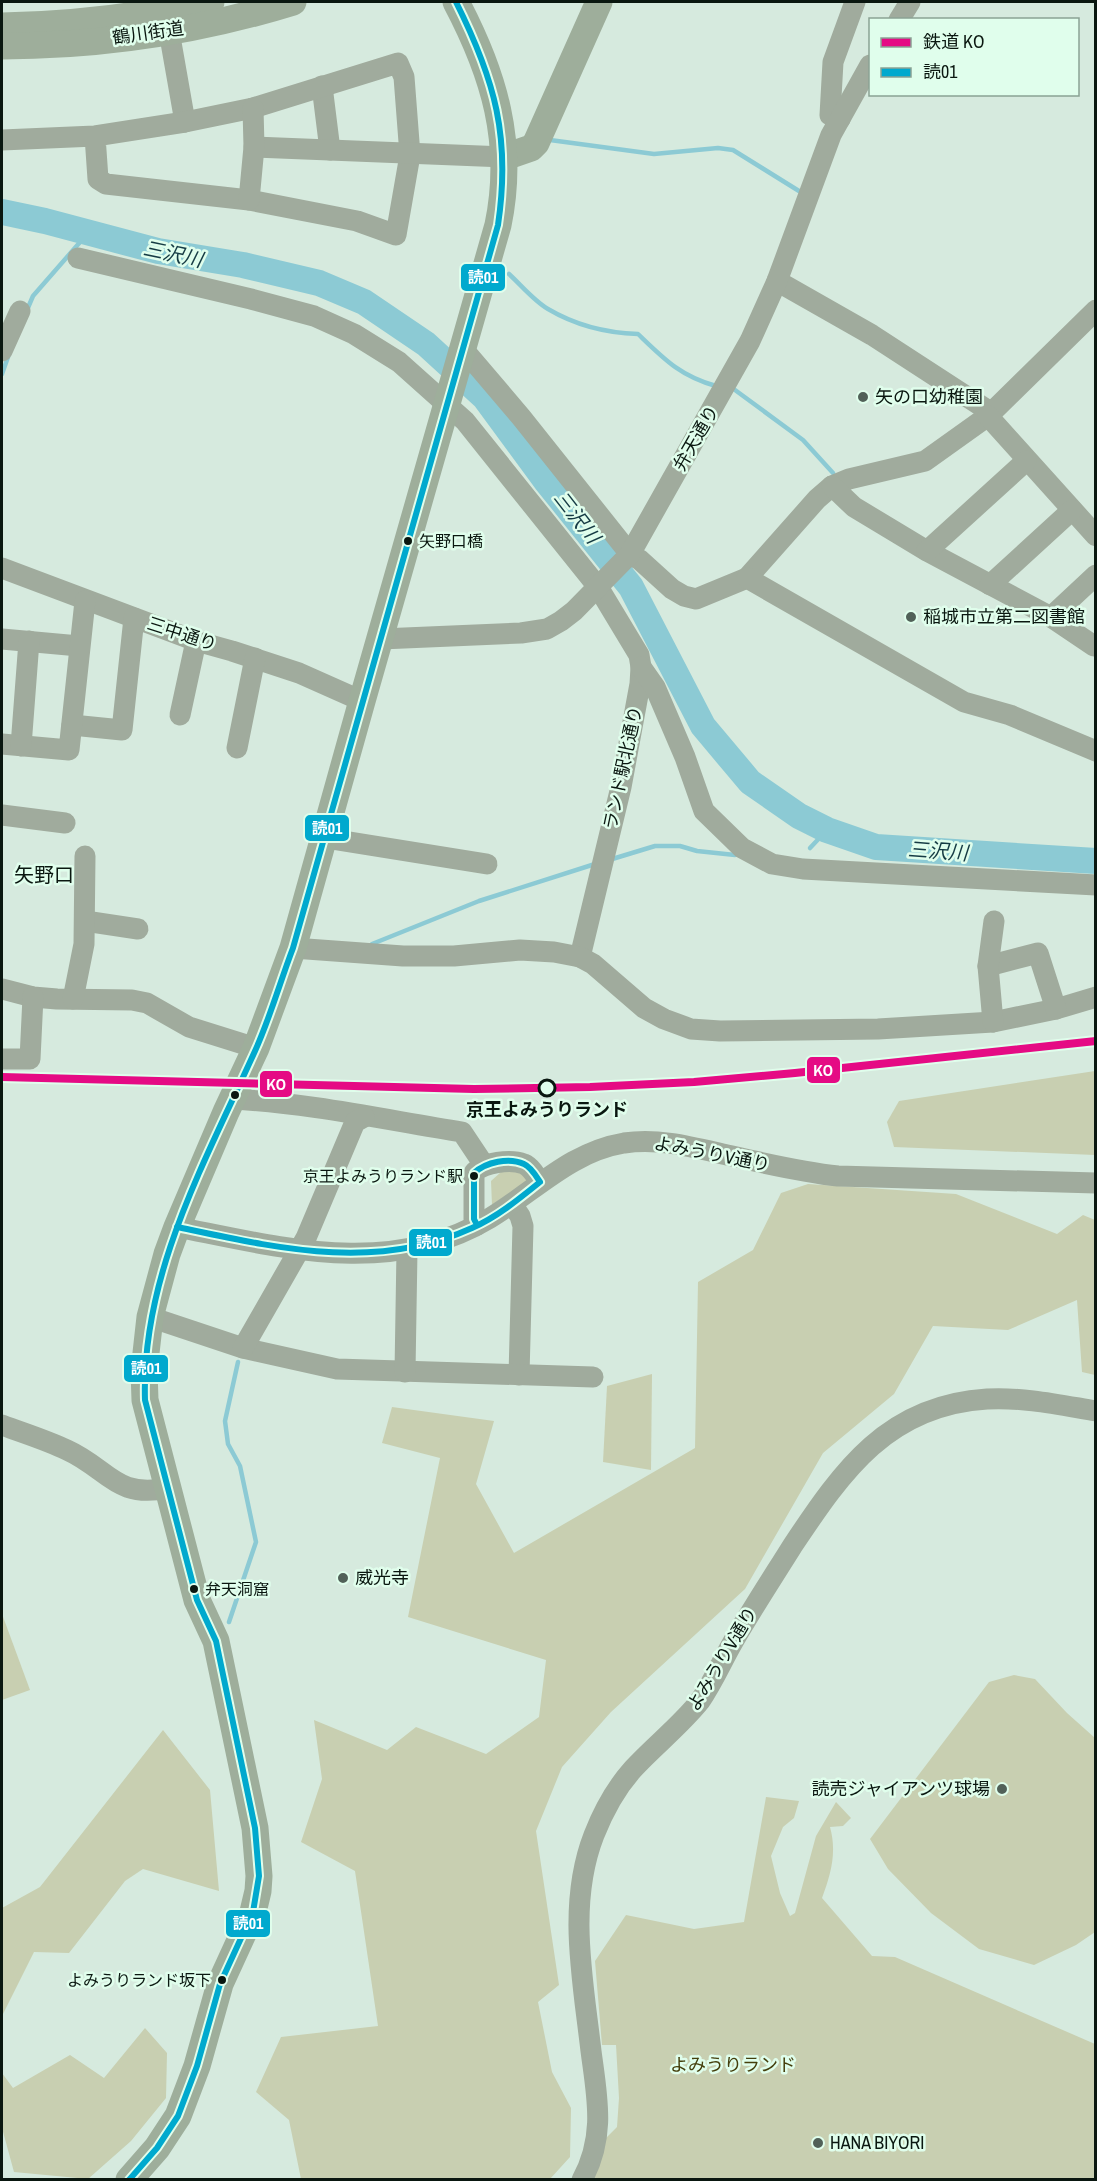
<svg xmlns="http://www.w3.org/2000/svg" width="1097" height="2181" font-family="'Archivo Narrow','Noto Sans JP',sans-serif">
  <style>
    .green { fill: #c8cfb1 }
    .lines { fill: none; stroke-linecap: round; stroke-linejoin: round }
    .stream { stroke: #8ccad4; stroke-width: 4.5 }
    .river { stroke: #8ccad4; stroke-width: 26 }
    .minor { stroke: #a0ab9d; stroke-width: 21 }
    .major { stroke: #9eae9b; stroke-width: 27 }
    .bus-1-casing { stroke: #e0feec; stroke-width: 10 }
    .bus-1 { stroke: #00a9ce; stroke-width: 6 }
    .rail-1-casing { stroke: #e0feec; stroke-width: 12 }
    .rail-1 { stroke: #e50b84; stroke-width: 8 }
    .poi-dot { fill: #516158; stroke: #e0feec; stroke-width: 2 }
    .bus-dot { fill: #0a1710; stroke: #e0feec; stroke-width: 2 }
    .stop-dot { fill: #e0feec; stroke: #0a1710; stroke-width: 3 }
    .labels { text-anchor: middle; stroke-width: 5; stroke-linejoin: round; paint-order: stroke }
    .bus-label { font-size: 16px; fill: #0a1710; stroke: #e0feec; text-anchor: start }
    .street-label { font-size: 18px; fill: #0a1710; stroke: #e0feec }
    .poi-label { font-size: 18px; fill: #0a1710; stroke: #e0feec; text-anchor: start }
    .stop-label { font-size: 18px; font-weight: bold; fill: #0a1710; stroke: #e0feec }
    .park-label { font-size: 18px; fill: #443f0c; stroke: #e0feec }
    .water-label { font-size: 20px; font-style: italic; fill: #153b44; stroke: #e0feec }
    .neighbourhood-label { font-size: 20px; fill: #0a1710; stroke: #e0feec }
    .line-badge { stroke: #e0feec; stroke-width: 2 }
    .badge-label { font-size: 16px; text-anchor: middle; font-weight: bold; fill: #fff }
  </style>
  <rect width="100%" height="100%" fill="#d6eade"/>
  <!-- green -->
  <g class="green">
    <path d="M1095 1071V1155L894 1147 887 1122 899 1101Z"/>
    <path d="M501 1172H522L529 1180 492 1205 491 1181Z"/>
    <path d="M808 1184 956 1194 1057 1234 1083 1215 1095 1220V1375L1082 1372 1077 1300 1008 1330 933 1326 894 1394 823 1453 745 1589 611 1712 562 1767 536 1831 559 1985 538 2002 552 2072 571 2108 570 2157 550 2179H301L289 2120 256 2092 281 2037 378 2026 355 1871 301 1842 322 1779 314 1720 387 1750 416 1727 486 1754 539 1717 546 1660 408 1617 440 1458 382 1443 392 1407 494 1421 476 1484 514 1553 695 1448 698 1282 753 1250 781 1193Z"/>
    <path d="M652 1374 651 1470 603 1462 607 1386Z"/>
    <path d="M2 1614 30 1690 2 1700Z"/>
    <path d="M1014 1675 1035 1679 1067 1713 1095 1738V1932L1076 1945 1034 1965 979 1949 931 1913 888 1869 870 1839 989 1682Z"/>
    <path d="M163 1730 210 1790 219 1891 143 1869 125 1881 69 1953 34 1952 2 2016V1908L40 1887Z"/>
    <path d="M766 1797 799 1801 794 1818 783 1827 771 1856 780 1893 790 1916 795 1913 816 1836 836 1802 851 1818 843 1826 830 1827C837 1852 831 1874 822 1898L872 1956 895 1957 1095 2044V2179L582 2180 606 2138 617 2127 619 2098 616 2045H602L595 1961 626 1915 694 1929 744 1922Z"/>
    <path d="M145 2028 167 2053 166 2098 131 2141 88 2179 14 2172 2 2128V2073L13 2088 70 2055 104 2078Z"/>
  </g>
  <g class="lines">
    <!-- stream -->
    <g class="stream">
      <path d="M550 140 654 154 718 148 733 150 799 191"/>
      <path d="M509 274C521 285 534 301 548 309 575 325 607 333 638 334 664 359 680 376 716 386"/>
      <path d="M27 310 33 296 88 233"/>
      <path d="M2 374 8 357"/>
      <path d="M735 390 803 440 833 473"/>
      <path d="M810 848 827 830"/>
      <path d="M609 860 655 846H680L697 851 735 855"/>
      <path d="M372 944 479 901 595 864"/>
      <path d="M229 1622 256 1542 240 1466 228 1444 225 1421 238 1362"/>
    </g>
    <!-- river -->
    <path class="river" d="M2 212 45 221 158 251 243 265 319 283 364 302 426 344 485 398 546 481 631 587 703 726 750 782 799 816 827 830 876 847 1096 861"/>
    <!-- minor -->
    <g class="minor">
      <path d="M899 20 910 2"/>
      <path d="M169 31 185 122"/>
      <path d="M322 86 330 150"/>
      <path d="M840 119 830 115 833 62 855 2"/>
      <path d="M2 140 95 136 185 122 253 108 398 63 404 77 410 155 396 235 357 221 249 200 106 184 98 179 95 136"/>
      <path d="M254 147 505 157"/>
      <path d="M249 200 254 147 253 108"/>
      <path d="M78 258 251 299 314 316 354 334 399 362 465 421 598 587 639 655 641 667 640 684 621 787 580 957"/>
      <path d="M777 281 872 335 992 413"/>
      <path d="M464 350 521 417 630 554 640 560 672 589 684 596 696 599 747 578 817 499 832 486 849 479 925 461 988 416 1096 310"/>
      <path d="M2 351 20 311"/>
      <path d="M988 416 1096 536"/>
      <path d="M832 486 854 507 927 551 1051 617 1094 646"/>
      <path d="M927 551 1026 461"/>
      <path d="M2 568 196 641 232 651 299 673 362 701"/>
      <path d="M747 578 964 702 1010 715 1096 751"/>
      <path d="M990 585 1072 510"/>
      <path d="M1051 617 1096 575"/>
      <path d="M2 639 79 646"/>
      <path d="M381 639 521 633 547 629 561 621 574 611 630 554 750 341 777 281 831 135 870 65"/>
      <path d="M641 667 655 687 685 757 704 811 742 848 772 864 803 869 1096 885"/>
      <path d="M180 715 196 641"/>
      <path d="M72 725 122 730 134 618"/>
      <path d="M2 744 69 750 85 601"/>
      <path d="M21 746 29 641"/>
      <path d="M237 748 255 658"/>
      <path d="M2 815 65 823"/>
      <path d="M325 838 487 864"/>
      <path d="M85 921 138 929"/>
      <path d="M293 948 403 956H454L520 950 554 952 580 957 593 964 644 1008 664 1019 691 1029 720 1031 878 1029 993 1022 1056 1009 1096 997"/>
      <path d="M988 966 1038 953 1056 1009"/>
      <path d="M2 989 33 997 57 999 132 1000 147 1003 189 1027 256 1048"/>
      <path d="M73 999 84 944 85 856"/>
      <path d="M993 1022 988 966 994 921"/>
      <path d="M2 1059H30L33 997"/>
      <path d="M232 1099C309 1103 386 1120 462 1132L484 1165"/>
      <path d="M512 1204 520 1216 523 1226 519 1375"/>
      <path d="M477 1225 474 1219V1173C483 1162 511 1159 524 1164 531 1167 536 1176 540 1182"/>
      <path d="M177 1227C284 1248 390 1278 490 1218 535 1191 570 1152 624 1143 660 1138 692 1147 727 1155 764 1163 800 1172 838 1176L1096 1183"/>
      <path d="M150 1317 243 1348 337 1369 593 1377"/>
      <path d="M243 1348 306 1238 355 1122 364 1117"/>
      <path d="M405 1372 407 1250"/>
      <path d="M2 1425C23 1433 46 1440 67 1450 109 1469 115 1499 168 1488"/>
      <path d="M582 2180C606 2136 597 2097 591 2051 583 1980 567 1904 594 1835 603 1812 616 1788 633 1769 654 1746 680 1726 700 1701 713 1682 722 1661 733 1642 752 1609 773 1577 793 1545 843 1470 888 1405 987 1399 1024 1397 1060 1405 1096 1411"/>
    </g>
    <!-- major -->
    <g class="major">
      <path d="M2 26C72 25 142 16 211 2"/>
      <path d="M2 46C99 46 199 31 293 2"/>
      <path d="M505 157 531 148 536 143 599 2"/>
      <path d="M129 2180 157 2148 178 2116 197 2066 220 1984 253 1912 258 1891 259 1876 255 1828 216 1641 197 1600 145 1400 144 1371 150 1317 167 1254 177 1227 226 1112 256 1048 293 948 362 701 498 225C515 143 494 74 456 2"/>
    </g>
    <!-- bus-1 casing -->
    <g class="bus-1-casing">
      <g id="bus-1">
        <path d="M177 1227C277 1248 375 1272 472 1228 497 1217 519 1199 540 1182 536 1176 531 1167 524 1164 509 1157 486 1162 474 1173V1219L477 1225"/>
        <path d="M129 2180 157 2148 178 2116 197 2066 220 1984 253 1912 259 1876 255 1828 216 1641 197 1600 145 1400C141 1275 205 1162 255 1051 270 1018 280 982 293 948L498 225C511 138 495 80 456 2"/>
      </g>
    </g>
    <!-- bus-1 -->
    <use href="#bus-1" class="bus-1"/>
    <!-- rail-1 casing -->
    <g class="rail-1-casing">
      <path id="rail-1" d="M2 1077 474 1089 590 1087 694 1082 795 1073 1096 1041"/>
    </g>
    <!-- rail-1 -->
    <use href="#rail-1" class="rail-1"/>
  </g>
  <!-- markers -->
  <g class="poi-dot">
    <circle cx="863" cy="397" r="6"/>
    <circle cx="911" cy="617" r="6"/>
    <circle cx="343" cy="1578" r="6"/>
    <circle cx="1002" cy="1789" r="6"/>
    <circle cx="818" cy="2143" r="6"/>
  </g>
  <g class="bus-dot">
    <circle cx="408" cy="541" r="5"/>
    <circle cx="235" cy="1095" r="5"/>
    <circle cx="474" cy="1176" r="5"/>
    <circle cx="194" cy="1589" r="5"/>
    <circle cx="222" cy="1980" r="5"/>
  </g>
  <circle class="stop-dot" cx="547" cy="1088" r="8"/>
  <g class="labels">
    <!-- bus labels -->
    <g class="bus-label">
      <text x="419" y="547">矢野口橋</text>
      <text x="463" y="1182" text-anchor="end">京王よみうりランド駅</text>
      <text x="205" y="1595">弁天洞窟</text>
      <text x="211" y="1986" text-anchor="end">よみうりランド坂下</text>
    </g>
    <!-- street labels -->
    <g class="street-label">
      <text transform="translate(148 33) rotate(-8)" y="6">鶴川街道</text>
      <text transform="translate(696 438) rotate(-60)" y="6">弁天通り</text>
      <text transform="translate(182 634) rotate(18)" y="6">三中通り</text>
      <text transform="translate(623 768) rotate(-78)" y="6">ランド駅北通り</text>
      <text transform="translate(712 1154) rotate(11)" y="6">よみうりV通り</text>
      <text transform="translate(722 1659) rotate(-59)" y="6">よみうりV通り</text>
    </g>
    <!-- poi labels -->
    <g class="poi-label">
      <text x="875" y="403">矢の口幼稚園</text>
      <text x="923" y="623">稲城市立第二図書館</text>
      <text x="355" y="1584">威光寺</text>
      <text x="990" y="1795" text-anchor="end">読売ジャイアンツ球場</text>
      <text x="830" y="2149">HANA BIYORI</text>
    </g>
    <!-- stop labels -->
    <g class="stop-label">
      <text x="547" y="1116">京王よみうりランド</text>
    </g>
    <!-- park labels -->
    <g class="park-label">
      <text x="733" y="2071">よみうりランド</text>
    </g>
    <!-- water labels -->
    <g class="water-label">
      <text transform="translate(173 254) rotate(12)" y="7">三沢川</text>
      <text transform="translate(577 517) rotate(52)" y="7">三沢川</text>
      <text transform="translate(938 851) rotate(4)" y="7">三沢川</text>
    </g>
    <!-- neighbourhood labels -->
    <g class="neighbourhood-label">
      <text x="44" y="882">矢野口</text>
    </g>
  </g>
  <g class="line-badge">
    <rect x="460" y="263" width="46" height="29" rx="6" fill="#00a9ce"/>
    <rect x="304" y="814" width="46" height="28" rx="6" fill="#00a9ce"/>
    <rect x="806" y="1056" width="35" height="28" rx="6" fill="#e50b84"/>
    <rect x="259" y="1070" width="34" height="28" rx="6" fill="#e50b84"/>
    <rect x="408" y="1228" width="45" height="29" rx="6" fill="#00a9ce"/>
    <rect x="123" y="1354" width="46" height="29" rx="6" fill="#00a9ce"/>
    <rect x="225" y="1909" width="46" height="29" rx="6" fill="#00a9ce"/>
  </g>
  <g class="badge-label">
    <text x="483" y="283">読01</text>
    <text x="327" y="834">読01</text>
    <text x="823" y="1076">KO</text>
    <text x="276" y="1090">KO</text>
    <text x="431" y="1248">読01</text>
    <text x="146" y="1374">読01</text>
    <text x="248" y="1929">読01</text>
  </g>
  <!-- border -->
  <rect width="1097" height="2181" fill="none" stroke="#0a1710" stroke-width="6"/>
  <!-- legend -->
  <rect x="869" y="18" width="210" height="78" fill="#e0feec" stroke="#8aa294" stroke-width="1.5"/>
  <rect x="881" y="38" width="30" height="9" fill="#e50b84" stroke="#8aa294" stroke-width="1.5"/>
  <text x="923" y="48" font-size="18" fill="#0a1710">鉄道 KO</text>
  <rect x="881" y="68" width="30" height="9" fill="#00a9ce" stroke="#8aa294" stroke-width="1.5"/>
  <text x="923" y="78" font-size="18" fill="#0a1710">読01</text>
</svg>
